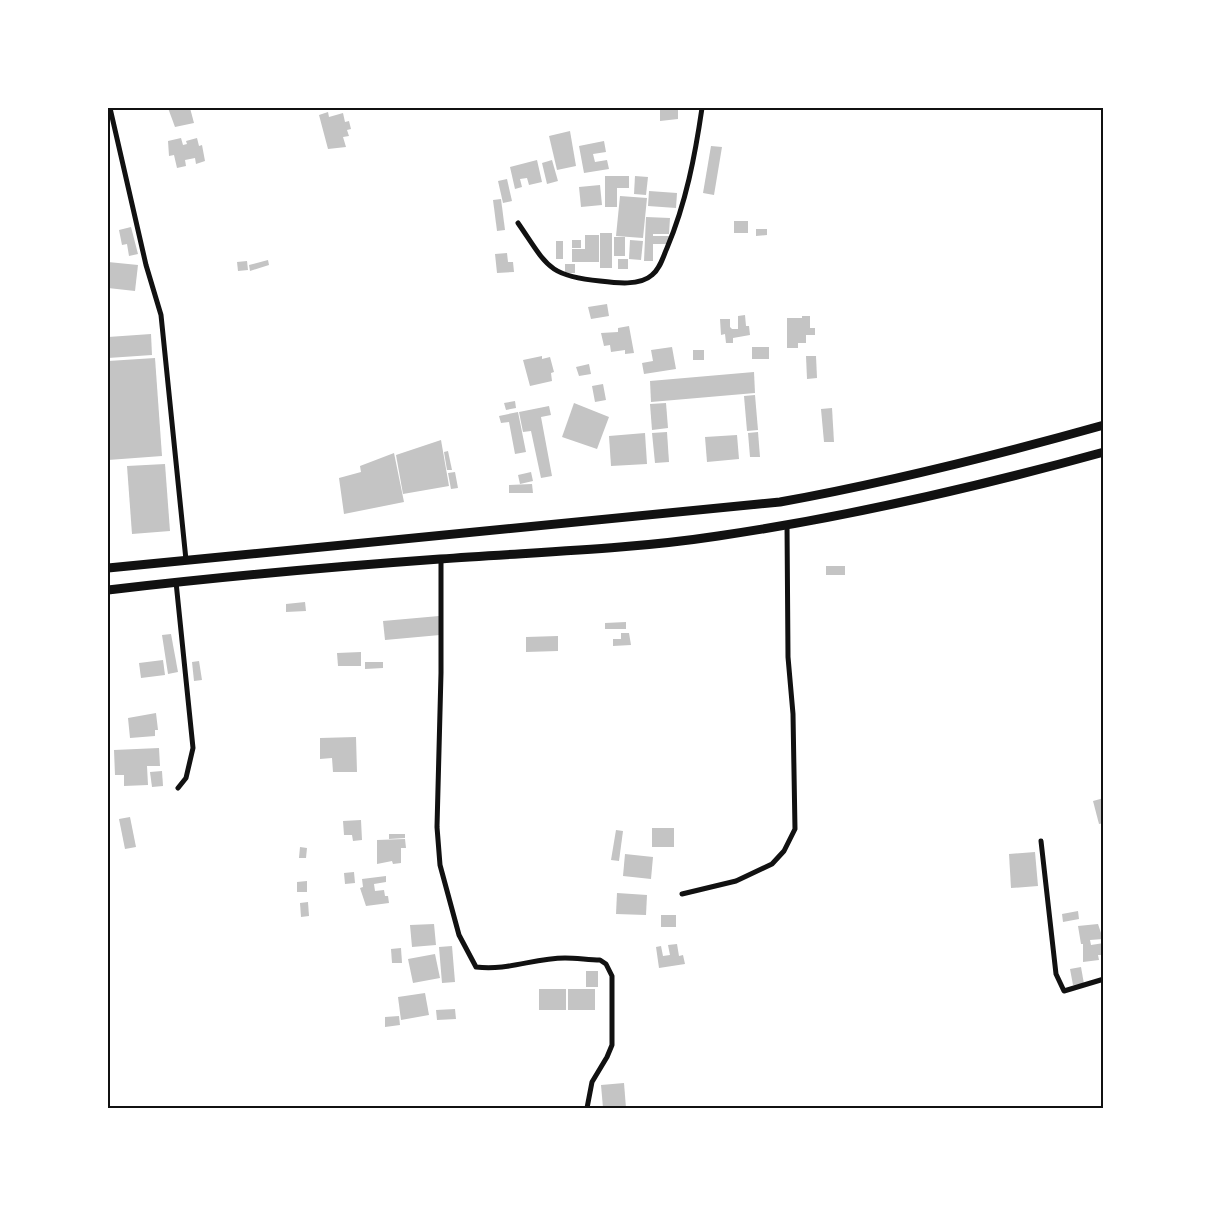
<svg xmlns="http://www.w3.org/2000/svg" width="1211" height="1216" font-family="Barlow,sans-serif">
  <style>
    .building { fill: #c4c4c4 }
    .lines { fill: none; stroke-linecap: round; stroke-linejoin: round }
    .minor { stroke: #111; stroke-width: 5 }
    .trunk { stroke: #111; stroke-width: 9 }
    .neatline { fill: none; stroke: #111; stroke-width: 2 }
  </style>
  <rect width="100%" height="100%" fill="#fff"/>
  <!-- building -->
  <g class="building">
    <path d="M168 108H190L194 123 175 127Z"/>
    <path d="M660 110H678V119L660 121Z"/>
    <path d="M328 112 329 117 343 113 345 122 349 121 351 129 347 130 349 136 343 137 346 147 328 149 319 115Z"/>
    <path d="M570 131 576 166 557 170 549 136Z"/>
    <path d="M181 138 183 145 187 144 186 141 197 138 199 146 202 145 205 161 196 164 195 158 185 160 186 166 177 168 174 155 169 156 168 141Z"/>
    <path d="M604 141 606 152 593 154 595 162 607 160 609 169 584 173 579 146Z"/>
    <path d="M711 146 722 147 714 195 703 193Z"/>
    <path d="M537 160 542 182 529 185 527 178 520 179 522 187 515 189 510 167Z"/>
    <path d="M552 160 558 181 547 184 542 163Z"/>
    <path d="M605 176H629V188H617V207H605Z"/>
    <path d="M635 176 648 177 646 195 634 194Z"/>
    <path d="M507 179 512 201 503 203 498 181Z"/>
    <path d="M600 185 602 205 581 207 579 187Z"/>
    <path d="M649 191 677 193 676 208 648 206Z"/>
    <path d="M620 196 647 198 643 238 616 236Z"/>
    <path d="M501 199 505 230 497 231 493 200Z"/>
    <path d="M646 217 670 218 669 234H653V236H669V244H653V261H644Z"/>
    <rect x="734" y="221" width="14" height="12"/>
    <path d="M131 227 138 254 129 256 127 244 122 245 119 230Z"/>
    <path d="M756 229H767V235L756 236Z"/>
    <rect x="600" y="233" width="12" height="35"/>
    <path d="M585 235H599V262H572V249H585Z"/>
    <rect x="614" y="237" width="11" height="19"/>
    <rect x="572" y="240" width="9" height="8"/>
    <path d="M630 240 643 241 641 260 629 259Z"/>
    <rect x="556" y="241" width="7" height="18"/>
    <path d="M507 253 508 262H513L514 272 497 273 495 254Z"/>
    <rect x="618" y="259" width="10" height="10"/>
    <path d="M268 260 269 265 250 271 249 265Z"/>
    <path d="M247 261 248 270 238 271 237 262Z"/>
    <path d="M108 262 138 265 135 291 108 288Z"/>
    <rect x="565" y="264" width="10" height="9"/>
    <path d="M607 304 609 316 591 319 588 307Z"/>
    <path d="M745 315 746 326H749L750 335 733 338V343H726L725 334 721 335 720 319H730V327L732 329H738V316Z"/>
    <path d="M802 316H810V328H815V335H806V343H798V348H787V318H802Z"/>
    <path d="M629 326 634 353 625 354V350L611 352 610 345 604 346 601 333 618 332V328Z"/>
    <path d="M151 334 152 355 108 358V337Z"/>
    <path d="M672 347 676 369 644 374 642 363 653 361 651 350Z"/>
    <rect x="752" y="347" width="17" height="12"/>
    <rect x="693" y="350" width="11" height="10"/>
    <path d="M542 356V359L550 357 554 372 551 373 552 381 530 386 523 360Z"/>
    <path d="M806 356H816L817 378 807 379Z"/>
    <path d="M155 358 162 456 108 460V361Z"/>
    <path d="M589 364 591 374 579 376 576 367Z"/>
    <path d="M754 372 755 393 651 402 650 381Z"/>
    <path d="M603 384 606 400 595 402 592 386Z"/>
    <path d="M755 395 758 430 747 431 744 396Z"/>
    <path d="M515 401 516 408 506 410 504 403Z"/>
    <path d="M574 403 609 417 597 449 562 437Z"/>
    <path d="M666 403 668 428 652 430 650 404Z"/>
    <path d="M549 406 551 415 541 417 552 476 541 478 531 431 523 432 519 412Z"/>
    <path d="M832 408 834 442H824L821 409Z"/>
    <path d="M518 412 526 452 515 454 509 422 501 423 499 416Z"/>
    <path d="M667 432 669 462 655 463 652 433Z"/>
    <path d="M758 432 760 457H750L748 433Z"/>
    <path d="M645 433 647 464 611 466 609 436Z"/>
    <path d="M737 435 739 459 707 462 705 437Z"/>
    <path d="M441 440 449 486 403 494 396 455Z"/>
    <path d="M448 451 452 470H447L444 452Z"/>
    <path d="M394 453 404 502 344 514 339 478 361 472 360 466Z"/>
    <path d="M165 464 170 531 132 534 127 466Z"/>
    <path d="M455 472 458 488 451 489 448 473Z"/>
    <path d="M531 472 533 481 520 484 518 475Z"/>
    <path d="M532 484 533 493H509V485Z"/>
    <rect x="826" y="566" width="19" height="9"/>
    <path d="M305 602 306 611 286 612V604Z"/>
    <path d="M439 616 440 635 385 640 383 621Z"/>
    <path d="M626 622V629H605V623Z"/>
    <path d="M621 633H629L631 645 613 646V639H621Z"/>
    <path d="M171 634 178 672 168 674 162 635Z"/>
    <path d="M558 636V651L526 652V637Z"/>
    <path d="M361 652V666H338L337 653Z"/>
    <path d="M163 660 165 675 141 678 139 663Z"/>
    <path d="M199 661 202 680 194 681 192 662Z"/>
    <path d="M365 662H383V668L365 669Z"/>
    <path d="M156 713 158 730H155V736L130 738 128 718Z"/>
    <path d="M356 737 357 772H333L332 758 320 759V738Z"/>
    <path d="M159 748 160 766H147L148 785 124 786V775H115L114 750Z"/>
    <path d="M162 771 163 786 152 787 150 772Z"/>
    <path d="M1104 798V823L1099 824 1093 801Z"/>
    <path d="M130 817 136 847 125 849 119 819Z"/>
    <path d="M361 820 362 840 353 841 352 835H344L343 821Z"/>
    <rect x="652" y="828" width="22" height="19"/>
    <path d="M616 830 623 831 619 861 611 860Z"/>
    <path d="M389 834H405V838L389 839Z"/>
    <path d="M405 839 406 848H401V863L393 864 392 861 377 864V840Z"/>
    <path d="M300 847 307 848 306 858H299Z"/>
    <path d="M1035 852 1038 886 1011 888 1009 854Z"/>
    <path d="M625 854 653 857 651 879 623 876Z"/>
    <path d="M354 872 355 883 345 884 344 873Z"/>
    <path d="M386 876V882L374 884 375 891 384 890 385 896H388L389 903 366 906 360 888 363 887 362 879Z"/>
    <path d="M307 881V892H297V882Z"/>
    <path d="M617 893 647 895 646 915 616 914Z"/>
    <path d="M308 902 309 916 301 917 300 903Z"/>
    <path d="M1078 911 1079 919 1063 922 1062 914Z"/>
    <rect x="661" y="915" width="15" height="12"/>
    <path d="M434 924 436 945 412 947 410 925Z"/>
    <path d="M1098 924 1103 939 1090 940 1091 945 1104 943 1101 955H1098L1099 960 1083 962V944H1081L1078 926Z"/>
    <path d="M677 944 679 956 683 955 685 964 659 968 656 947 661 946 663 956 670 955 668 945Z"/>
    <path d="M452 946 455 982 442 983 439 947Z"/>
    <path d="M401 948 402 963H392L391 949Z"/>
    <path d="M435 954 440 978 413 983 408 959Z"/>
    <path d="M1081 967 1084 984 1073 985 1070 969Z"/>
    <rect x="586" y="971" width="12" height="16"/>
    <rect x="539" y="989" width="27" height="21"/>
    <rect x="568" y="989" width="27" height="21"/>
    <path d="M425 993 429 1015 401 1020 398 997Z"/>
    <path d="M455 1009 456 1019 437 1020 436 1010Z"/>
    <path d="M399 1016 400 1025 385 1027V1017Z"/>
    <path d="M624 1083 626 1108H603L601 1085Z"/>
  </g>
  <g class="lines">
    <!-- minor -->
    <g class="minor">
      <path d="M110 108 146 265 161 315 186 560"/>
      <path d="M518 223C547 265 547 276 600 281 616 283 640 286 652 275 660 269 663 257 667 248 686 203 695 156 702 108"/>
      <path d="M441 559V673L437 827 440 865 459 935 476 967C508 971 534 958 565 958 577 958 589 960 600 960L606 964 612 976V1045L607 1057 592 1082 587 1108"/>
      <path d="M176 582 193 748 186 778 178 788"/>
      <path d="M1041 841 1056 974 1064 991 1104 979"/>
      <path d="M682 894 736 881 772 864 784 851 795 829 793 714 788 657 787 524"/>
    </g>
    <!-- trunk -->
    <g class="trunk">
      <path d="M108 568 780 502C890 482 997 455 1104 425"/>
      <path d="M108 590C218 577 329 567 440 559 533 552 626 550 718 536 848 517 977 487 1104 452"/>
    </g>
  </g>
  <!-- border -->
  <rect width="1211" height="1216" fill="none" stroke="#ffffff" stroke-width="218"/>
  <rect x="109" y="109" width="993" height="998" class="neatline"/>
</svg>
